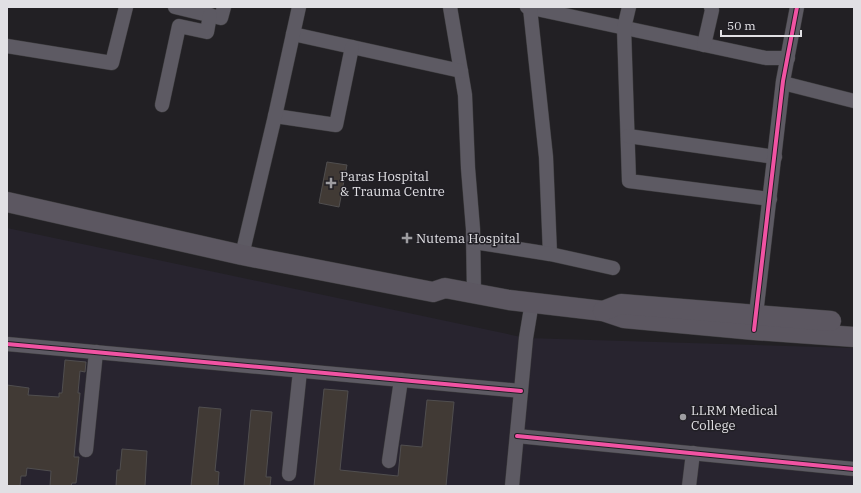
<svg xmlns="http://www.w3.org/2000/svg" width="861" height="493" font-family="'IBM Plex Serif',serif">
  <style>
    .built { fill: #28242f }
    .building { fill: #413a35; stroke: #504e4f }
    .lines { fill: none; stroke-linecap: round; stroke-linejoin: round }
    .minor-casing { stroke: #3d3c3e; stroke-width: 15 }
    .highway-casing { stroke: #3d3c3e; stroke-width: 21 }
    .minor { stroke: #5d5a63; stroke-width: 14 }
    .highway { stroke: #5c5761; stroke-width: 20 }
    .cycleway-casing { stroke: #211f25; stroke-width: 6 }
    .cycleway { stroke: #f153a3; stroke-width: 4 }
    .poi-dot { fill: #9e9da1; stroke: #211f25; stroke-width: 1.5 }
    .labels { text-anchor: middle; stroke-width: 3; stroke-linejoin: round; paint-order: stroke }
    .poi-label { font-size: 13px; fill: #e1e0e4; stroke: #211f25; text-anchor: start }
  </style>
  <rect width="100%" height="100%" fill="#222024"/>
  <!-- built -->
  <path class="built" d="M7 228 526 338 854 348V486H7Z"/>
  <!-- building -->
  <g class="building">
    <path d="M327 162 347 165 339 207 319 203Z"/>
    <path d="M65 360 86 362 85 372 80 371 78 393H80L74 457H79L76 483H72L71 486H50L51 471 27 468 26 476H21L20 486H7V385L29 388 28 395 59 397V393H62Z"/>
    <path d="M324 389 348 391 340 470 398 476 401 445 422 447 427 400 454 402 446 486H314Z"/>
    <path d="M199 407 221 409 215 471 219 472 218 486H191Z"/>
    <path d="M251 410 272 412 266 477H271L270 486H244Z"/>
    <path d="M122 449 147 451 145 486H116L117 470H120Z"/>
  </g>
  <g class="lines">
    <!-- minor casing -->
    <g class="minor-casing">
      <g id="minor">
        <path d="M175 7 221 18 224 7"/>
        <path d="M450 7 465 95 468 168 473 229 474 293"/>
        <path d="M527 7 766 58H788"/>
        <path d="M629 7 624 28 629 181 770 199"/>
        <path d="M530 8 546 157 550 254"/>
        <path d="M293 34 461 71"/>
        <path d="M704 45 712 10 711 7"/>
        <path d="M7 46 112 63 126 7"/>
        <path d="M783 83 854 101"/>
        <path d="M162 105 179 26 207 32 210 15"/>
        <path d="M275 116 336 125 352 47"/>
        <path d="M628 136 775 157"/>
        <path d="M474 242 550 254 613 268"/>
        <path d="M242 255 275 116 299 7"/>
        <path d="M755 323 783 81 797 7"/>
        <path d="M7 344 521 391"/>
        <path d="M517 436 854 469"/>
        <path d="M86 450 96 352"/>
        <path d="M389 461 401 380"/>
        <path d="M289 474 300 371"/>
        <path d="M512 486 526 338 532 302"/>
        <path d="M689 486 693 453"/>
      </g>
    </g>
    <!-- highway casing -->
    <g class="highway-casing">
      <g id="highway">
        <path d="M7 202 242 255 433 292 445 288 509 300 603 311 624 318 754 330 854 337"/>
        <path d="M603 311 621 304 831 321"/>
      </g>
    </g>
    <!-- minor -->
    <use href="#minor" class="minor"/>
    <!-- highway -->
    <use href="#highway" class="highway"/>
    <!-- cycleway casing -->
    <g class="cycleway-casing">
      <g id="cycleway">
        <path d="M754 330 783 81 797 7"/>
        <path d="M7 344 521 391"/>
        <path d="M517 436 854 469"/>
      </g>
    </g>
    <!-- cycleway -->
    <use href="#cycleway" class="cycleway"/>
  </g>
  <!-- markers -->
  <g class="poi-dot">
    <path d="M329 177h4v4h4v4h-4v4h-4v-4h-4v-4h4z"/>
    <path d="M405 232h4v4h4v4h-4v4h-4v-4h-4v-4h4z"/>
    <circle cx="683" cy="417" r="4"/>
  </g>
  <g class="labels">
    <!-- poi labels -->
    <g class="poi-label">
      <text x="340" y="181">Paras Hospital<tspan x="340" dy="15">&amp; Trauma Centre</tspan></text>
      <text x="416" y="243">Nutema Hospital</text>
      <text x="691" y="415">LLRM Medical<tspan x="691" dy="15">College</tspan></text>
    </g>
  </g>
  <!-- border -->
  <rect width="861" height="493" fill="none" stroke="#e1e0e4" stroke-width="16"/>
  <!-- scale -->
  <path d="M721 30v6h80v-6" fill="none" stroke="#e1e0e4" stroke-width="2"/>
  <text x="727" y="30" font-size="12" fill="#e1e0e4" stroke="#211f25" stroke-width="3" paint-order="stroke">50 m</text>
</svg>
